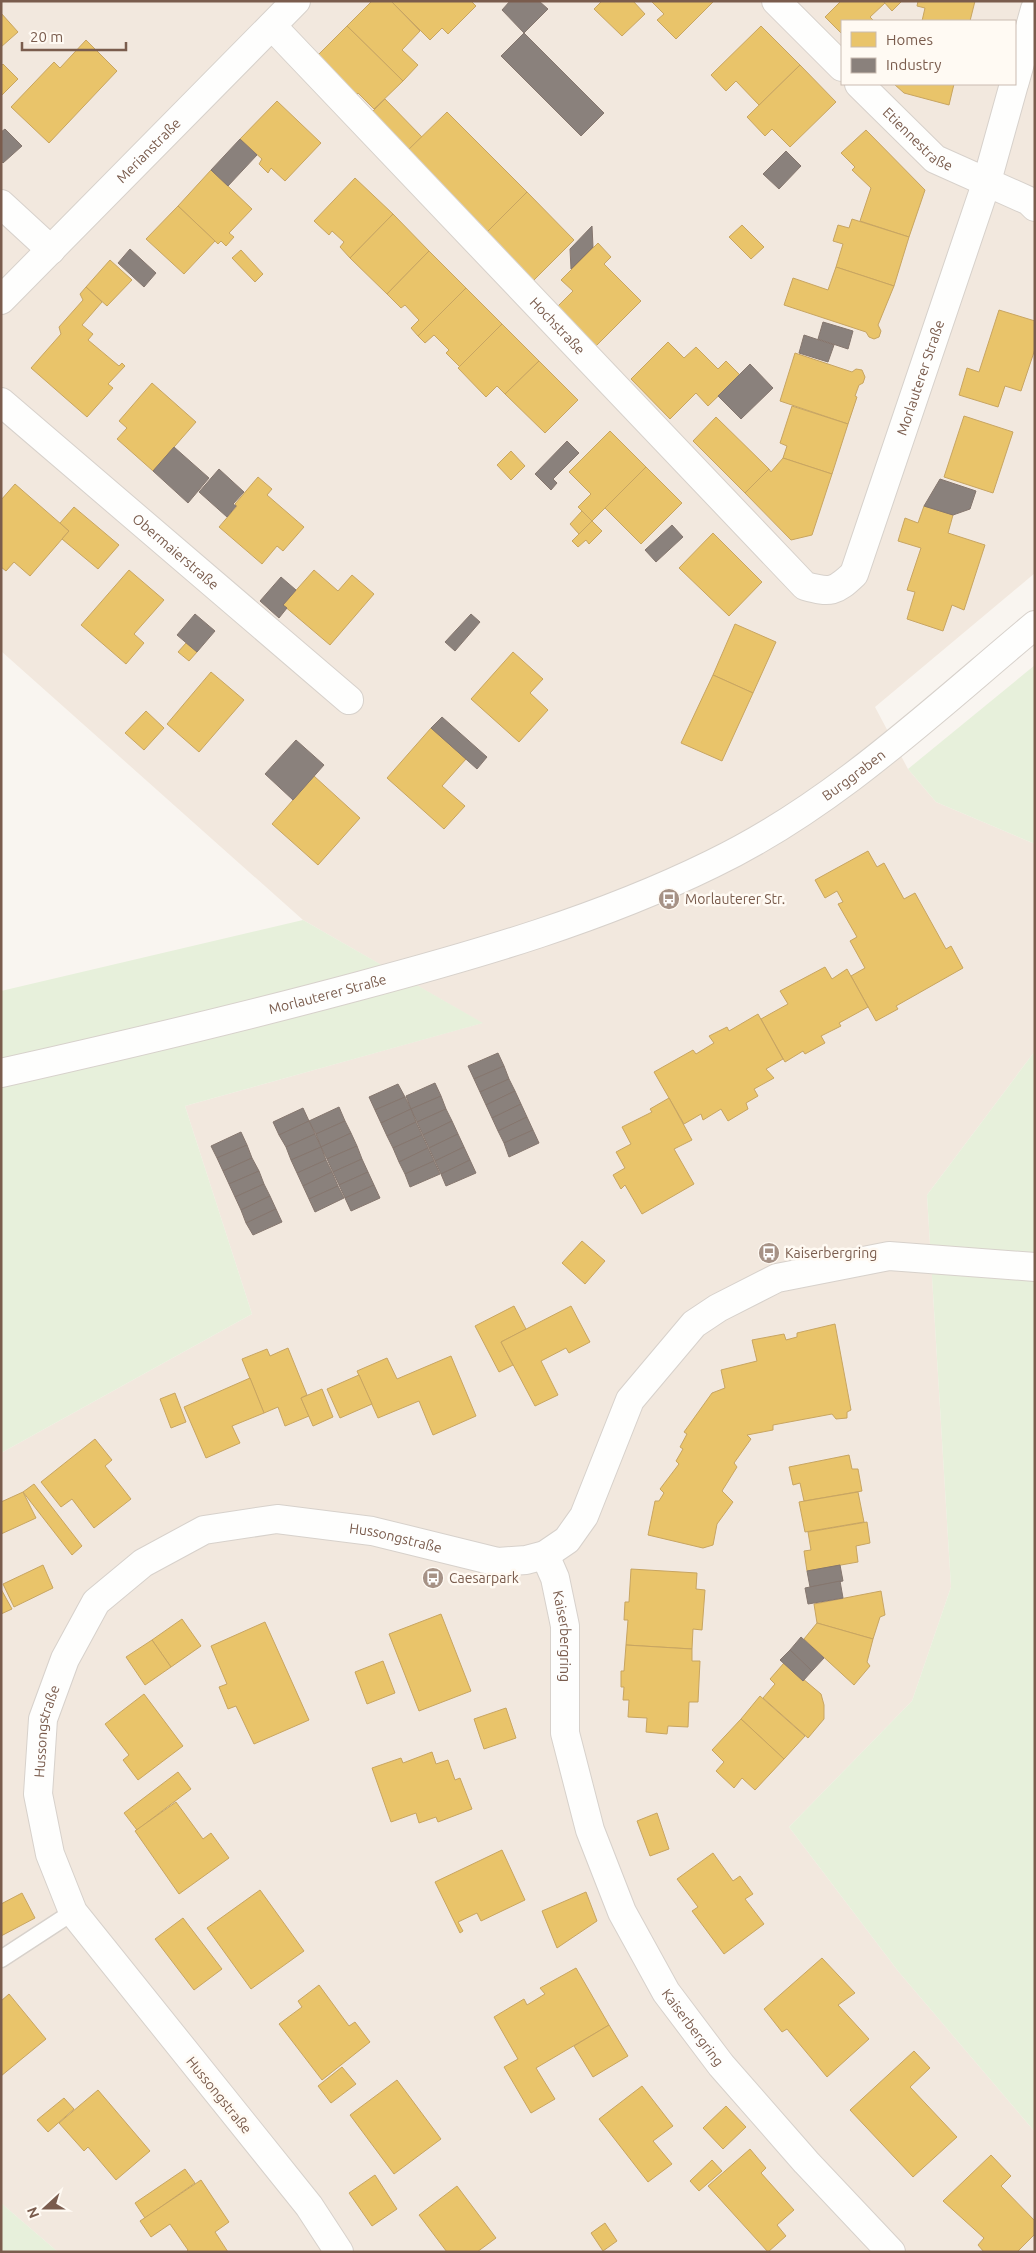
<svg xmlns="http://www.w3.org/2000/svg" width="1036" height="2253" font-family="Ubuntu,sans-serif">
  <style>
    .residential { fill: #f2e8de; fill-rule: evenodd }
    .green { fill: #e7f0db }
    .homes { fill: #e9c46a; stroke: #c8a561 }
    .industry { fill: #8a817c; stroke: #85766e }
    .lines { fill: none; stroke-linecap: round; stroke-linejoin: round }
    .service-casing { stroke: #d7d1cb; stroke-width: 19 }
    .minor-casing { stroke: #d7d1cb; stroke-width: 30 }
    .tertiary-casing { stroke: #d7d1cb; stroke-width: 30 }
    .service { stroke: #fefefd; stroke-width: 16 }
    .minor { stroke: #fefefd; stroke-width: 28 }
    .tertiary { stroke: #fefefd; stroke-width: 28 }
    .labels { text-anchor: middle; stroke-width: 5; stroke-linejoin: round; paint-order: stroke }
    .street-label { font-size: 14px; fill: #7a5c4d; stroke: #fffaf3 }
    .poi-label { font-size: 14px; fill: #7a5c4d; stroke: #fffaf3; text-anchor: start }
  </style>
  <rect width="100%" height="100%" fill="#f9f5f0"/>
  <!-- residential -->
  <path class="residential" d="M1 1H1035V573L875 707 908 769 936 802 1035 844V1051L927 1195 951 1587 912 1701 789 1827 898 1971 1035 2132V2252H58L1 2203V1453L252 1314 185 1106 482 1023 303 920 1 651ZM842 21H1015V84H842Z"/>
  <!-- green -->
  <g class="green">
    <path d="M1035 665V844L936 802 908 769Z"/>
    <path d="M303 920 483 1023 185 1106 252 1314 1 1453V991Z"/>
    <path d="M1035 1051V2132L898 1971 789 1827 912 1701 951 1587 927 1195Z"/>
    <path d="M1 2203 58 2252H1Z"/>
  </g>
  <!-- homes -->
  <g class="homes">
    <path d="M372 1H391L420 31 402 50 418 65 403 81 347 26Z"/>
    <path d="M391 1H471L476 6 448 34 442 28 430 40Z"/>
    <path d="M602 1H633L645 14 622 36 594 9Z"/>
    <path d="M651 1H714L676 39 657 20 664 14Z"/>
    <path d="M841 1H883L885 3 870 17 874 21H842V34L825 17Z"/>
    <path d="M883 1H902L892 11Z"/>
    <path d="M918 1H975L970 21H922L925 8 917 6Z"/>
    <path d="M1 13 18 32 1 47Z"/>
    <path d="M347 26 403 81 374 109 358 93 350 102 311 62Z"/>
    <path d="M761 26 800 65 759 105 736 81 726 91 711 75Z"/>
    <path d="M86 40 117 71 49 143 11 107 54 62 60 68Z"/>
    <path d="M3 64 18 79 1 96V66Z"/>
    <path d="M800 65 836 102 790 147 772 129 765 136 747 117Z"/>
    <path d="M894 84H954L949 105 904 93Z"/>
    <path d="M385 99 422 137 404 154 367 117Z"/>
    <path d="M277 101 321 143 285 181 271 168 268 173 259 164 262 159 240 139Z"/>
    <path d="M447 112 527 192 484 235 404 154Z"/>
    <path d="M866 130 925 190 909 237 860 221 871 188 852 170 855 167 841 153Z"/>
    <path d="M211 170 252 209 229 233 234 237 226 246 221 241 218 244 178 206Z"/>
    <path d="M355 178 393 214 350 258 340 247 344 242 332 231 329 235 314 221Z"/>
    <path d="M527 192 574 240 532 282 484 235Z"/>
    <path d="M178 206 215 241 184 274 146 239Z"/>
    <path d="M393 214 429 251 387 294 350 258Z"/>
    <path d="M852 219 909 237 894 286 836 267 843 244 833 241 838 225 849 228Z"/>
    <path d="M742 225 764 247 751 259 729 237Z"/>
    <path d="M598 243 611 257 604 264 641 301 596 346 557 307 573 291 561 280Z"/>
    <path d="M241 250 263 274 255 282 232 258Z"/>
    <path d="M429 251 466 288 418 336 411 328 419 320 405 305 401 308 387 294Z"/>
    <path d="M110 260 132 280 107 306 86 287Z"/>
    <path d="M836 267 894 286 878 325 881 331 879 337 874 339 869 337 866 332 784 305 793 278 828 290Z"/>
    <path d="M86 287 102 302 82 325 93 334 88 340 119 366 122 363 125 366 108 384 113 388 87 417 31 368 61 334 59 327 83 300 80 294Z"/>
    <path d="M466 288 502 324 460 367 446 353 449 350 434 335 425 343 418 336Z"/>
    <path d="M999 310 1035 321V349L1021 391 1005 386 998 407 959 395 967 368 979 372Z"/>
    <path d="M502 324 539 361 505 394 497 386 486 397 458 368Z"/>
    <path d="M668 342 684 358 696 347 718 369 726 361 740 375 708 406 696 393 670 419 631 379Z"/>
    <path d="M795 353 852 372 856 369 862 370 865 377 863 383 859 385 855 396 857 397 848 424 780 401Z"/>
    <path d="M539 361 578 400 545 433 505 394Z"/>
    <path d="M152 383 196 422 153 471 117 439 127 428 119 421Z"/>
    <path d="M792 406 848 424 832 474 783 458 787 446 780 443Z"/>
    <path d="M964 416 1013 432 993 493 944 477Z"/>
    <path d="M716 417 769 469 745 493 693 441Z"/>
    <path d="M610 431 646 467 592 521 578 507 591 494 569 472Z"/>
    <path d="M511 451 525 466 511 480 497 465Z"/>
    <path d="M783 458 832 474 812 535 791 540 745 493 769 469 771 472Z"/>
    <path d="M646 467 682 503 641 544 605 508Z"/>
    <path d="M258 477 272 489 267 495 304 527 283 551 277 546 262 564 219 527 237 506 235 504Z"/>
    <path d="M15 484 69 531 30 576 14 562 6 571 1 567V500Z"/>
    <path d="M924 506 953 515 948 533 985 545 964 610 952 605 943 631 907 619 915 592 907 590 921 548 898 541 905 518 918 523Z"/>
    <path d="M74 507 119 545 98 569 62 539 69 531 60 523Z"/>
    <path d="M582 511 592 521 579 534 570 524Z"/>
    <path d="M592 521 602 531 589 544 586 540 578 547 572 541Z"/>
    <path d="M713 533 762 582 729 616 679 568Z"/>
    <path d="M129 570 164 600 134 634 144 643 126 664 81 625Z"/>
    <path d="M314 570 338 591 352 575 374 594 330 645 283 605Z"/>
    <path d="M735 624 776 642 753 693 713 675Z"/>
    <path d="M186 643 197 652 189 661 178 652Z"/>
    <path d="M513 652 543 679 530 693 548 710 519 742 471 699Z"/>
    <path d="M211 672 244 700 199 752 167 724Z"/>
    <path d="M713 675 753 693 722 761 681 743Z"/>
    <path d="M146 711 164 728 144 750 125 733Z"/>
    <path d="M431 728 466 759 442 786 465 806 444 829 387 778Z"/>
    <path d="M314 776 360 818 318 865 272 824Z"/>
    <path d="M868 851 877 867 884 863 904 899 915 893 946 949 951 946 963 968 896 1006 898 1009 876 1021 851 976 865 968 850 941 857 937 838 904 843 902 837 891 825 898 815 880Z"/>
    <path d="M825 967 832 979 847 969 868 1007 839 1023 841 1026 821 1036 825 1043 805 1054 803 1051 785 1062 761 1019 788 1004 780 991Z"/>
    <path d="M758 1014 783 1059 766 1069 774 1078 754 1089 758 1096 746 1103 748 1109 728 1121 721 1109 703 1120 701 1114 684 1124 654 1072 693 1050 696 1054 714 1043 709 1036 727 1027 729 1031Z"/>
    <path d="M669 1098 692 1140 674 1149 694 1184 642 1214 625 1185 621 1189 613 1175 625 1168 616 1152 631 1144 622 1127 652 1112 650 1109Z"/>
    <path d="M582 1241 605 1261 585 1284 562 1263Z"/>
    <path d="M514 1306 526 1329 501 1342 513 1365 499 1372 475 1326Z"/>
    <path d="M571 1306 590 1342 569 1353 566 1348 541 1361 558 1395 535 1406 501 1342Z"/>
    <path d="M835 1324 851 1410 847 1412V1418L836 1419 832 1414 773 1425V1430L747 1435 751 1439 734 1463 737 1467 722 1491 733 1502 717 1524 713 1545 703 1548 648 1535 655 1501H659L664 1493 660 1489 679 1464 676 1461 683 1449 680 1447 687 1434 684 1432 712 1393 725 1388 721 1370 757 1361 752 1340 784 1334 786 1340 797 1337V1333Z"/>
    <path d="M288 1348 307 1395 301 1398 309 1416 285 1426 278 1407 264 1413 242 1359 267 1349 270 1356Z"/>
    <path d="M451 1356 476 1416 433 1435 419 1401 378 1418 357 1371 387 1358 397 1379Z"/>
    <path d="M359 1375 372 1404 340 1418 327 1389Z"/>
    <path d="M250 1378 264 1413 232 1426 240 1443 206 1458 184 1407Z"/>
    <path d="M322 1389 333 1417 313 1426 301 1398Z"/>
    <path d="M175 1393 186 1422 171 1428 160 1399Z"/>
    <path d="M95 1439 112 1460 105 1466 131 1499 94 1528 72 1499 61 1507 41 1482Z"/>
    <path d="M849 1455 852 1469H858L862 1491 804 1501 800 1483 793 1485 789 1467Z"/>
    <path d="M34 1484 82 1546 72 1555 23 1492Z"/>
    <path d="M23 1492 36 1518 1 1534V1502Z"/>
    <path d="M858 1492 864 1522 805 1532 799 1502Z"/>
    <path d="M867 1522 870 1543 856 1546 858 1562 807 1571 804 1551 811 1550 808 1532Z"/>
    <path d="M43 1565 53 1588 14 1607 3 1584Z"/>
    <path d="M631 1569 697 1573 696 1589 705 1590 702 1630 693 1629 692 1649 626 1645 628 1620H624L625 1602H629Z"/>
    <path d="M1 1589 12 1609 1 1614Z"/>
    <path d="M881 1591 885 1615 880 1617 873 1639 817 1623 814 1604Z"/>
    <path d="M441 1614 471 1691 419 1711 389 1634Z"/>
    <path d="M182 1619 201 1646 171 1667 152 1640Z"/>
    <path d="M265 1622 309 1720 254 1744 236 1706 228 1709 219 1687 227 1684 211 1646Z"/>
    <path d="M817 1623 873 1639 867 1662 870 1666 854 1685 804 1639Z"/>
    <path d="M152 1640 171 1667 145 1685 126 1657Z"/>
    <path d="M626 1645 692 1649V1661H700L698 1702H689L688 1727 668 1726 667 1734 646 1732 647 1718 628 1717 629 1700H623L624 1687H621V1671H624Z"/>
    <path d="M383 1661 395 1693 367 1704 355 1672Z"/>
    <path d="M784 1663 821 1694 824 1705V1719L808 1738 763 1698 775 1684 770 1679Z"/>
    <path d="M144 1694 183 1746 138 1780 123 1760 129 1755 105 1724Z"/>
    <path d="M760 1696 805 1736 784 1759 741 1719Z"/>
    <path d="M506 1708 516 1738 484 1749 474 1719Z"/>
    <path d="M741 1719 784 1759 755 1790 742 1778 734 1788 716 1771 724 1762 712 1750Z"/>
    <path d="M432 1752 436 1764 448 1760 455 1780 460 1778 472 1809 438 1822 436 1817 419 1823 416 1813 391 1822 372 1768 401 1758 403 1763Z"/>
    <path d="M178 1772 191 1789 137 1830 124 1813Z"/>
    <path d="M176 1802 203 1839 211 1833 229 1858 179 1894 135 1831Z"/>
    <path d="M657 1813 669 1849 650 1856 637 1821Z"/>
    <path d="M502 1850 525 1900 481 1921 477 1913 458 1922 463 1931 460 1933 435 1882Z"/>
    <path d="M713 1853 733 1881 740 1876 753 1894 745 1899 764 1924 724 1954 692 1911 698 1907 677 1879Z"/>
    <path d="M260 1890 304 1951 251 1989 207 1928Z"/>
    <path d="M586 1892 597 1921 557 1948 542 1911Z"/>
    <path d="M22 1893 35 1918 1 1936V1904Z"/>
    <path d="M183 1918 222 1969 194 1990 155 1939Z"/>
    <path d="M822 1958 855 1993 838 2005 869 2039 827 2077 787 2029 782 2032 764 2009Z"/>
    <path d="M576 1968 609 2025 536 2068 555 2099 531 2113 504 2067 518 2059 494 2017 524 1999 527 2005 545 1994 540 1988Z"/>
    <path d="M319 1985 349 2026 355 2022 370 2042 322 2080 279 2024 302 2007 298 2001Z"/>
    <path d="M9 1994 46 2039 1 2076V2001Z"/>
    <path d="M609 2025 628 2056 593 2077 574 2046Z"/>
    <path d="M914 2051 930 2068 910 2087 957 2137 913 2177 850 2110Z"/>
    <path d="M342 2067 356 2084 331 2103 318 2086Z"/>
    <path d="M397 2080 441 2139 394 2174 350 2115Z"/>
    <path d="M642 2086 673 2126 653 2141 672 2164 648 2182 599 2119Z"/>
    <path d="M98 2090 150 2151 116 2180 88 2147 84 2151 59 2123Z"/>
    <path d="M64 2098 74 2109 48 2132 37 2120Z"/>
    <path d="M726 2106 746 2127 723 2149 703 2128Z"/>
    <path d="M750 2149 766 2168 761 2173 794 2210 777 2225 786 2236 768 2252 708 2186Z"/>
    <path d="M991 2155 1011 2176 1001 2186 1035 2221V2234L1017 2252H984L978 2245 984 2238 943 2201Z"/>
    <path d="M712 2160 722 2171 699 2191 690 2181Z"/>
    <path d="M185 2169 195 2183 145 2218 135 2203Z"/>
    <path d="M375 2175 397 2209 372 2226 349 2193Z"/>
    <path d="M201 2180 229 2222 215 2232 228 2252H186L188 2250 170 2224 151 2237 140 2221Z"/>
    <path d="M457 2186 496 2238 477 2252H447L419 2215Z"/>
    <path d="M605 2223 617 2241 603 2251 591 2233Z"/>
  </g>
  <!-- industry -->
  <g class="industry">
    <path d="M510 1H539L548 9 524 33 502 10Z"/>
    <path d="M524 33 604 113 581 136 501 56Z"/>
    <path d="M5 129 22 146 3 163 1 161V132Z"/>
    <path d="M240 139 257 155 228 186 211 170Z"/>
    <path d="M786 151 801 166 779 189 763 174Z"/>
    <path d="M592 226 593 247 571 269 570 249Z"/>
    <path d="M130 249 156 273 144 287 118 263Z"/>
    <path d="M823 322 853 331 848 349 818 339Z"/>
    <path d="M804 335 834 345 828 362 799 353Z"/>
    <path d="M750 364 773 388 741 419 718 396Z"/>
    <path d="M567 441 579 453 553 479 557 483 551 490 535 474Z"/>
    <path d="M174 447 209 478 188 503 153 471Z"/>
    <path d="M219 469 244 492 233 504 236 506 227 517 199 492Z"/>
    <path d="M940 479 976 491 970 509 953 515 924 506Z"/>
    <path d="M672 525 683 537 656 562 645 550Z"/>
    <path d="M281 577 296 590 283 605 287 608 279 618 260 601Z"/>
    <path d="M195 614 215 631 197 652 177 635Z"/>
    <path d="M471 614 480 622 455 651 445 642Z"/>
    <path d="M442 717 487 757 477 769 431 728Z"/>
    <path d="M296 740 324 765 293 800 265 774Z"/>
    <path d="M498 1053 504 1066 474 1079 468 1066Z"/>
    <path d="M504 1066 509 1079 480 1092 474 1079Z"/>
    <path d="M509 1079 515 1091 486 1105 480 1092Z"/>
    <path d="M435 1083 441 1096 411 1109 406 1096Z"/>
    <path d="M398 1084 405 1097 375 1110 369 1097Z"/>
    <path d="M515 1091 521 1104 492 1118 486 1105Z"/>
    <path d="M441 1096 446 1109 417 1122 411 1109Z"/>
    <path d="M405 1097 411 1109 381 1123 375 1110Z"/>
    <path d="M521 1104 527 1117 498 1131 492 1118Z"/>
    <path d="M339 1107 345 1121 316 1134 309 1121Z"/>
    <path d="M303 1108 309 1121 279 1135 273 1122Z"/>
    <path d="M411 1109 416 1122 387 1136 381 1123Z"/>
    <path d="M446 1109 452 1121 423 1135 417 1122Z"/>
    <path d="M527 1117 533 1130 504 1143 498 1131Z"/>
    <path d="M309 1121 315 1134 286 1147 279 1135Z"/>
    <path d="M345 1121 351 1133 321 1147 316 1134Z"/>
    <path d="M452 1121 458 1134 429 1148 423 1135Z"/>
    <path d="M416 1122 422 1135 393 1148 387 1136Z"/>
    <path d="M533 1130 539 1143 509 1157 504 1143Z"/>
    <path d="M241 1132 247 1145 217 1158 211 1146Z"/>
    <path d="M351 1133 357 1146 327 1159 321 1147Z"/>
    <path d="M315 1134 321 1147 291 1160 286 1147Z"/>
    <path d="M458 1134 464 1147 435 1161 429 1148Z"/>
    <path d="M422 1135 428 1148 399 1162 393 1148Z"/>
    <path d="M247 1145 252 1158 223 1171 217 1158Z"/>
    <path d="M357 1146 362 1159 333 1172 327 1159Z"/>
    <path d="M321 1147 326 1160 297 1173 291 1160Z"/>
    <path d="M464 1147 470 1160 441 1174 435 1161Z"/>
    <path d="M428 1148 434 1161 405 1174 399 1162Z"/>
    <path d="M252 1158 259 1171 229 1184 223 1171Z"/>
    <path d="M362 1159 368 1172 339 1185 333 1172Z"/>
    <path d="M326 1160 332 1172 303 1186 297 1173Z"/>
    <path d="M470 1160 476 1173 446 1186 441 1174Z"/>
    <path d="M434 1161 440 1174 410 1187 405 1174Z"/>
    <path d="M259 1171 264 1184 235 1197 229 1184Z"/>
    <path d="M332 1172 338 1186 309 1199 303 1186Z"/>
    <path d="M368 1172 374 1185 345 1198 339 1185Z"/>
    <path d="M264 1184 270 1196 241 1210 235 1197Z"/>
    <path d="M374 1185 380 1198 351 1211 345 1198Z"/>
    <path d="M338 1186 344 1198 315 1212 309 1199Z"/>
    <path d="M270 1196 276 1209 246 1223 241 1210Z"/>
    <path d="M276 1209 282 1222 253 1235 246 1223Z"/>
    <path d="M840 1565 843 1581 810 1587 807 1571Z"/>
    <path d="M840 1581 843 1598 808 1604 805 1588Z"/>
    <path d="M801 1637 824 1658 812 1671 790 1650Z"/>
    <path d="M790 1650 812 1671 803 1681 780 1660Z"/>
  </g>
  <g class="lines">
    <!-- service casing -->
    <g class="service-casing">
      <path id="service" d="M1 1959 73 1912"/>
    </g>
    <!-- minor casing -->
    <g class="minor-casing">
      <g id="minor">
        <path d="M776 1 842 67"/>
        <path id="s1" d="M272 26 805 586C831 593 835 592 854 574L987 181 1014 84"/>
        <path d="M1015 81 1035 9"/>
        <path id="s2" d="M859 84 935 159 1029 201 1035 207"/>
        <path d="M1 204 51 250"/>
        <path id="s3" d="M1 300 296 1"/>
        <path id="s4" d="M1 402 349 700"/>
        <path id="s5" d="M545 1555 555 1578 565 1626V1733L590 1830 622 1912 666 1992 721 2065 806 2162 891 2252"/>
        <path id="s6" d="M339 2252 309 2206 73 1912 50 1854 38 1794 43 1719 65 1659 96 1602 143 1563 204 1530 277 1519 372 1531 498 1562 526 1560 545 1555 567 1540 584 1516 630 1400 694 1324 718 1308 777 1278 889 1256 1035 1267"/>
      </g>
    </g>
    <!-- tertiary casing -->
    <g class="tertiary-casing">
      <g id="tertiary">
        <path id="s7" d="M1 1073C121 1046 240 1018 359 986 479 954 600 919 712 864 833 806 933 710 1035 625"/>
      </g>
    </g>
    <!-- service -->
    <use href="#service" class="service"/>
    <!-- minor -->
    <use href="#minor" class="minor"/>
    <!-- tertiary -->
    <use href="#tertiary" class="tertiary"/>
  </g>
  <!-- icons -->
  <defs>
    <g id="bus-disc" transform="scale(1.125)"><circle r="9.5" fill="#a69286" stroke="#fffaf3"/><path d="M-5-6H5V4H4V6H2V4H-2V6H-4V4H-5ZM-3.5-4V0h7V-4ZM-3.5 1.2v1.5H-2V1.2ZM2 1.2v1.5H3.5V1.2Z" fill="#fff"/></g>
  </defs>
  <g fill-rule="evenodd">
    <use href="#bus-disc" x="669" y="899"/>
    <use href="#bus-disc" x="769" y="1253"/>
    <use href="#bus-disc" x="433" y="1578"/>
  </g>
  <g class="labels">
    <!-- street labels -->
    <g class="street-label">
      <text dy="5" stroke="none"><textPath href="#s2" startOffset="81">Etiennestraße</textPath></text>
      <text dy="5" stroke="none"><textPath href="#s3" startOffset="210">Merianstraße</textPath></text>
      <text dy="5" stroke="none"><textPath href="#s1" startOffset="414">Hochstraße</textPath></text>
      <text dy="5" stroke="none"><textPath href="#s1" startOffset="1035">Morlauterer Straße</textPath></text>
      <text dy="5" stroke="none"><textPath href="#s4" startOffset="230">Obermaierstraße</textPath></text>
      <text dy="5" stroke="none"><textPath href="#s7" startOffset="910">Burggraben</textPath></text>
      <text dy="5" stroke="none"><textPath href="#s7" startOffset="336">Morlauterer Straße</textPath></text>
      <text dy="5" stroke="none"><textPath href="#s6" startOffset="1084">Hussongstraße</textPath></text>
      <text dy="5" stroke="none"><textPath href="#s5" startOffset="84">Kaiserbergring</textPath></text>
      <text dy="5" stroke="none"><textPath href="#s6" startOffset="619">Hussongstraße</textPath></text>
      <text dy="5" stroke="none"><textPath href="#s5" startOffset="505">Kaiserbergring</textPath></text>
      <text transform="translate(219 2095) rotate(51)" y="5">Hussongstraße</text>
    </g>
    <!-- poi labels -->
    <g class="poi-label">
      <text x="685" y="904">Morlauterer Str.</text>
      <text x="785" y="1258">Kaiserbergring</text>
      <text x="449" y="1583">Caesarpark</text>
    </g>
  </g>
  <!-- border -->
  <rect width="1036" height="2253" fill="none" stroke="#7a5c4d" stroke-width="5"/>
  <!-- legend -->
  <rect x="841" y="20" width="175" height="65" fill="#fffaf3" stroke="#cabbb1"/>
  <rect x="851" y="32" width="25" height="15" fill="#e9c46a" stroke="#cabbb1"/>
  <text x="886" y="45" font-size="15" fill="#7a5c4d">Homes</text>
  <rect x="851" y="58" width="25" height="15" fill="#8a817c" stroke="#cabbb1"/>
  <text x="886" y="70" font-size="15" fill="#7a5c4d">Industry</text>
  <!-- north arrow -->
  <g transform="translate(45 2208) rotate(249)" stroke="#fffaf3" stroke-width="4" paint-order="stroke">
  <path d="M0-4L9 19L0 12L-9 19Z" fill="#7a5c4d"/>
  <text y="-8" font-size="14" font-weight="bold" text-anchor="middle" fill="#7a5c4d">N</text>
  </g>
  <!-- scale -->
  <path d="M22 42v8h104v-8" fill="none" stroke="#7a5c4d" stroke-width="2.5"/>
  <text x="30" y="42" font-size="15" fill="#7a5c4d" stroke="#fffaf3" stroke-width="4" paint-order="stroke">20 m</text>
</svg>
